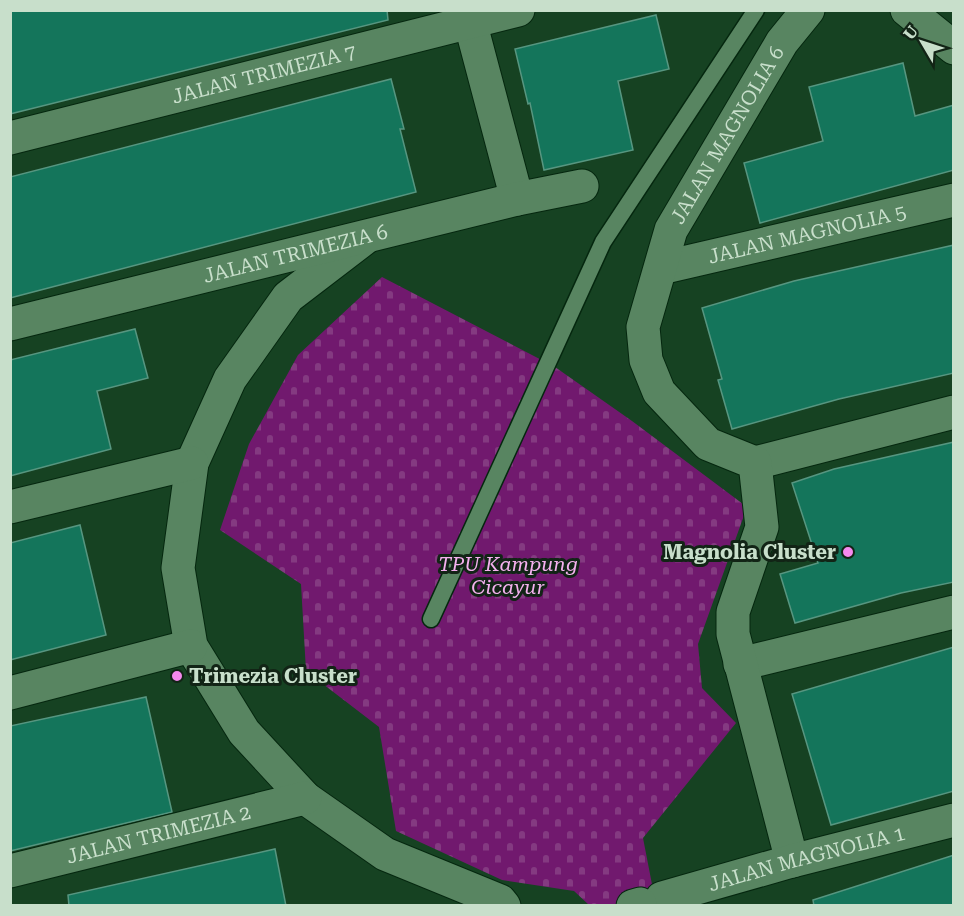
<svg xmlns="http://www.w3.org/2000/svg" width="964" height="916" font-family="'Roboto Serif',serif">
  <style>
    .cemetery { fill: url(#cemetery-stones) }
    .building { fill: #14755b; stroke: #579680; stroke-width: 1.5 }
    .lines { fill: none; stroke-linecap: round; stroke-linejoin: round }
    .service-casing { stroke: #05270f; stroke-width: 19 }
    .minor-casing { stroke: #05270f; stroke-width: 35 }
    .service { stroke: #588561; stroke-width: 16 }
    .minor { stroke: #588561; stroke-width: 33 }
    .poi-dot { fill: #f589ee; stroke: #122416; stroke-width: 2 }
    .labels { text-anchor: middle; stroke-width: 6; stroke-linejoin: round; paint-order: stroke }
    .street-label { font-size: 20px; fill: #c8dfcb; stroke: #122416 }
    .poi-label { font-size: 20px; font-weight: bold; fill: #c8dfcb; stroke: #122416; text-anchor: end }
    .park-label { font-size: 20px; font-style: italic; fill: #f5b1ef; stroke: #122416 }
  </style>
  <defs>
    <pattern id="cemetery-stones" width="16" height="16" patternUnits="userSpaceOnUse" patternTransform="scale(1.5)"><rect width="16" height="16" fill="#71196e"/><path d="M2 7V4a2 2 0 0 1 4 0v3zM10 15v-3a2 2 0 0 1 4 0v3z" fill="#843a81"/></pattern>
  </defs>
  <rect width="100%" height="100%" fill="#164222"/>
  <!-- cemetery -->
  <path class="cemetery" d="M382 277 555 367 632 421 747 507 698 644 702 688 736 723 643 838 656 905H589L574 891 502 880 396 831 379 727 306 671 301 584 220 530 249 444 298 355Z"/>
  <!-- building -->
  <g class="building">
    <path d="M10 10H387L388 20 10 114Z"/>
    <path d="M656 15 669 69 618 81 633 150 544 170 530 103 528 104 515 49Z"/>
    <path d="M903 63 915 116 954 105V170L760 223 744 163 823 141 809 87Z"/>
    <path d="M391 79 404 129H400L416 192 10 298V177Z"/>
    <path d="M954 245V373L839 399 732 429 718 380 722 379 702 308 794 281Z"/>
    <path d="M135 329 148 378 97 391 111 449 10 476V360Z"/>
    <path d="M954 442V582L901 593 795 623 780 574 818 563 792 483 834 469Z"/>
    <path d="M80 525 106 635 10 660V543Z"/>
    <path d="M954 647V791L831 825 792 694Z"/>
    <path d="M146 697 172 812 10 851V726Z"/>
    <path d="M275 849 286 906H69L68 895Z"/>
    <path d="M954 855V906H814L813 900Z"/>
  </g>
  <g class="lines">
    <!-- service casing -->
    <g class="service-casing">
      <path id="service" d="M431 619 603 242 756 10"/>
    </g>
    <!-- minor casing -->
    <g class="minor-casing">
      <g id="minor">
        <path d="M467 10 517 199"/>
        <path d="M907 10 954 48"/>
        <path id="s1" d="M10 138 518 10"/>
        <path d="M365 238 288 297 230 379 192 463 178 568 191 646 244 732 305 798 385 854 500 901 504 906"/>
        <path id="s2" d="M661 268 954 200"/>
        <path id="s3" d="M10 324 517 199 582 186"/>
        <path d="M755 463 954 412"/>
        <path d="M10 507 192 463"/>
        <path d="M740 664 954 612"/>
        <path d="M10 693 191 646"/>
        <path id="s4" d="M792 861 733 634V612L762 527 755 463 708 444 659 392 646 360 643 327 671 230 782 42 808 10"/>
        <path id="s5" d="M10 871 305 798"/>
        <path id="s6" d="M662 898 792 861 954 820"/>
        <path d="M633 906 640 904"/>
      </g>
    </g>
    <!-- service -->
    <use href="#service" class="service"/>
    <!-- minor -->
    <use href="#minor" class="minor"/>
  </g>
  <!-- markers -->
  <g class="poi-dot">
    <circle cx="848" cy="552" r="6"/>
    <circle cx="177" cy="676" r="6"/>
  </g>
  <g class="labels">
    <!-- street labels -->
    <g class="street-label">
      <text dy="7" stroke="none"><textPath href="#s1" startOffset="262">JALAN TRIMEZIA 7</textPath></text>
      <text dy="7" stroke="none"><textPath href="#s4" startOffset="812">JALAN MAGNOLIA 6</textPath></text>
      <text dy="7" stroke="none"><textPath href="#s2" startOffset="150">JALAN MAGNOLIA 5</textPath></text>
      <text dy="7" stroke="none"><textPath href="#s3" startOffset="294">JALAN TRIMEZIA 6</textPath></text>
      <text dy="7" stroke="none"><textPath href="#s5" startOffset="153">JALAN TRIMEZIA 2</textPath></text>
      <text dy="7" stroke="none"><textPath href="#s6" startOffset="150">JALAN MAGNOLIA 1</textPath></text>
    </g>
    <!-- poi labels -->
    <g class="poi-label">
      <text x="836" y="559">Magnolia Cluster</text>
      <text x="189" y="683" text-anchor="start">Trimezia Cluster</text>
    </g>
    <!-- park labels -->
    <g class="park-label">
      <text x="508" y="571">TPU Kampung<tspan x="508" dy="23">Cicayur</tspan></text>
    </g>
  </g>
  <!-- border -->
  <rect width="964" height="916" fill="none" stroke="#c8dfcb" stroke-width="24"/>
  <!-- north arrow -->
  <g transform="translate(922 42) rotate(309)" stroke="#122416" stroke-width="4.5" paint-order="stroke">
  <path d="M0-4.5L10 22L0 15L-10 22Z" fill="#c8dfcb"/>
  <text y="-9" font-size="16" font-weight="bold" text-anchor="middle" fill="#c8dfcb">U</text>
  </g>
</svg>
